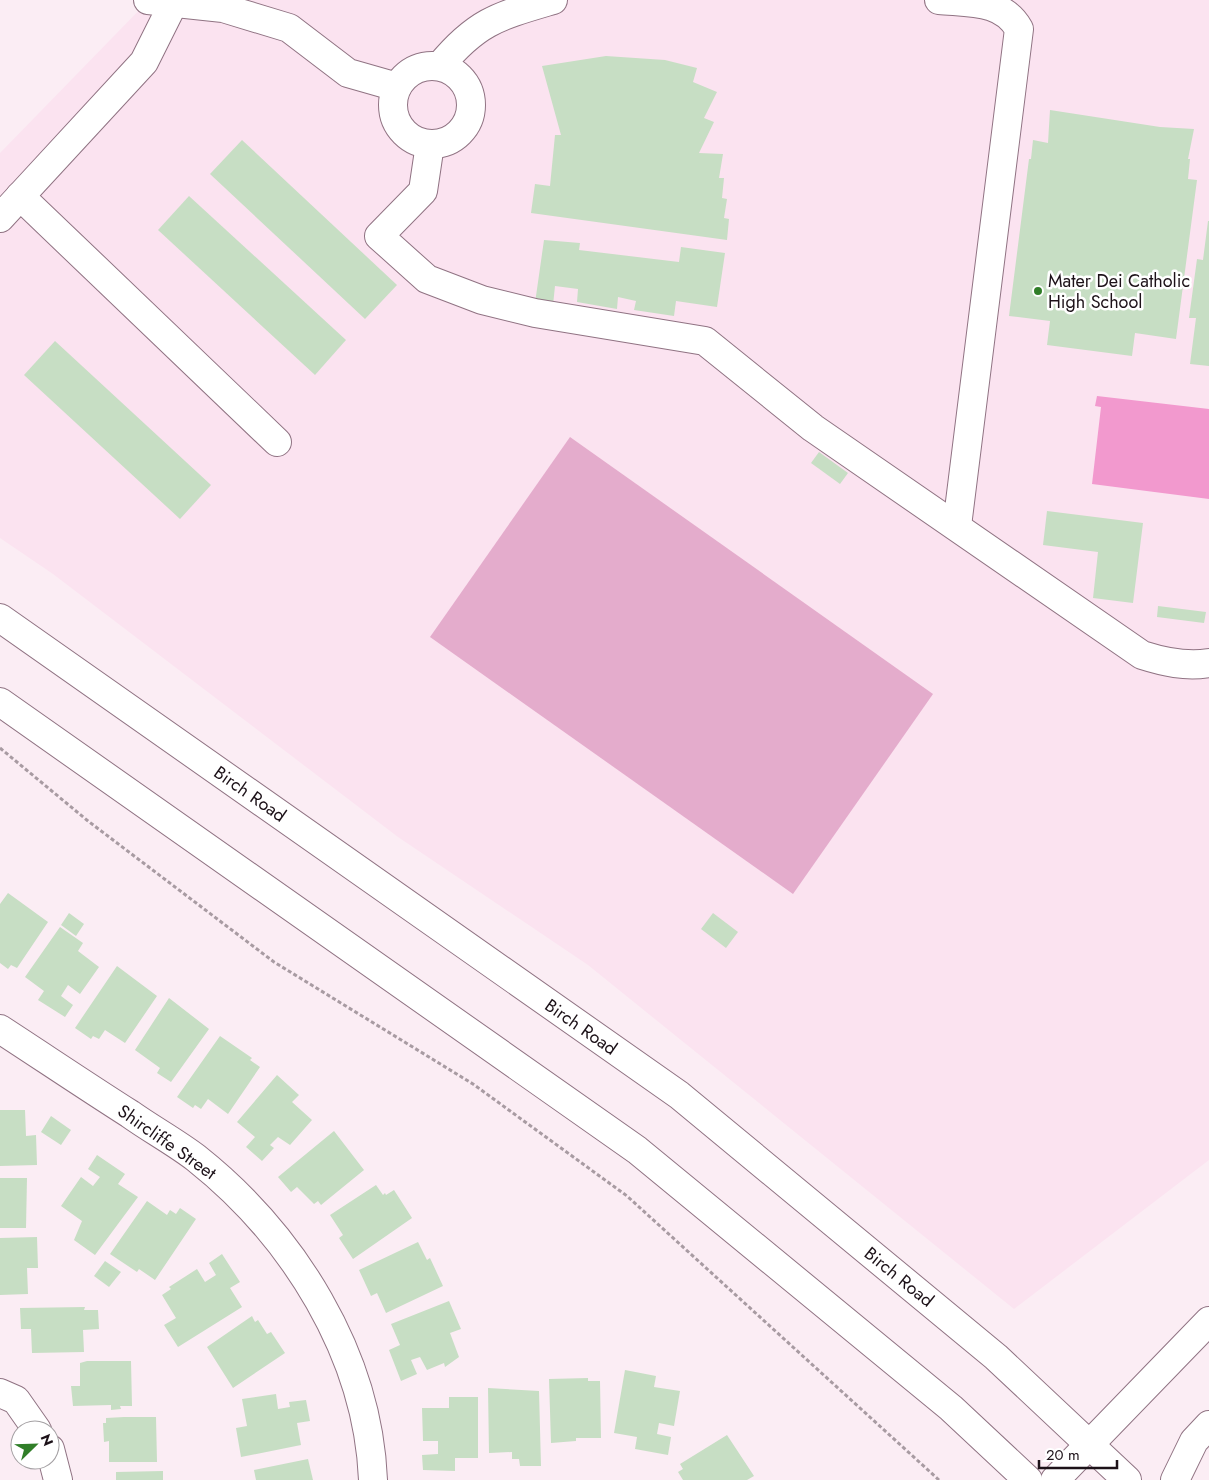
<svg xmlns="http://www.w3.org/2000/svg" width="1209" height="1480" font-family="Jost,sans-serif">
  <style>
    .built { fill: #fbe3f0 }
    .green { fill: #e4accc }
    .water { fill: #f299ce }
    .building { fill: #c7dec4 }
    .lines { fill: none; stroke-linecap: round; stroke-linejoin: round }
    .minor-casing { stroke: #907383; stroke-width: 30 }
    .major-casing { stroke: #907383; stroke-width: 30 }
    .highway-casing { stroke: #907383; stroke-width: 30 }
    .path { stroke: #a89ba2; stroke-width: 3; stroke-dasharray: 4 2.5; stroke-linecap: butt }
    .minor { stroke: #fff; stroke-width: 28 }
    .major { stroke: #fff; stroke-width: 28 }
    .highway { stroke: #fff; stroke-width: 28 }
    .poi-dot { fill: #307e28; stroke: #fff; stroke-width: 2 }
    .labels { text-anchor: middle; stroke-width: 5; stroke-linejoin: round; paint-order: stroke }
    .poi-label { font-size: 18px; fill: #1c1118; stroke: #fff; text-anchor: start }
    .street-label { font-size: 18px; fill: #1c1118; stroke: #fff }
  </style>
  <rect width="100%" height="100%" fill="#fbedf4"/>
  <!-- built -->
  <path class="built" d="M149 0H1209V1160L1014 1309 588 965 398 837 53 574 0 538V153Z"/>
  <!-- green -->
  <path class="green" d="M570 437 933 694 793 894 430 637Z"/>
  <!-- water -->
  <path class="water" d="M1097 396 1209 409V499L1092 484 1101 407 1095 406Z"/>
  <!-- building -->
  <g class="building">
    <path d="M606 56 665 60 697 68 693 82 717 92 704 118 714 122 699 153 723 154 719 178H724L722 198 727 199 724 218 729 219 727 240 531 213 535 184 550 186 555 135H561L542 66Z"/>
    <path d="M1050 110 1160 127 1194 129 1188 159H1190L1188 179 1197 180 1176 339 1135 333 1132 356 1047 345 1050 321 1009 316 1029 159H1031L1033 140 1048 143Z"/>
    <path d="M242 140 397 285 365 319 210 174Z"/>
    <path d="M189 196 346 340 315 375 158 230Z"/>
    <path d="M1208 221H1209V366L1190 364 1196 318H1189L1197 259 1203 260Z"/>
    <path d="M544 240 580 243 579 250 679 262 681 247 725 253 717 307 676 301 674 316 634 310 636 301 618 297 617 309 577 302 578 289 555 286 553 305 535 303Z"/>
    <path d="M55 341 211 485 180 519 24 375Z"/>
    <path d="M819 452 848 473 840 484 811 463Z"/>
    <path d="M1047 511 1143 523 1133 603 1093 598 1098 552 1043 545Z"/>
    <path d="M1158 606 1206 612 1204 623 1157 617Z"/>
    <path d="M8 893 48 922 17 968 11 965 8 969 0 963V904Z"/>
    <path d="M69 913 84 924 76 936 61 925Z"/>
    <path d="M713 913 738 932 726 948 701 929Z"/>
    <path d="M60 927 83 943 78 951 99 967 80 994 68 985 61 996 73 1005 65 1017 38 1000 44 991 25 977Z"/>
    <path d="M117 966 157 996 125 1043 105 1030 99 1039 93 1036 91 1039 75 1028Z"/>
    <path d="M169 998 209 1029 171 1082 157 1073 160 1068 135 1050Z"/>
    <path d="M220 1036 252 1058 250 1060 260 1067 228 1114 208 1099 201 1109 195 1105 193 1108 177 1097Z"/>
    <path d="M277 1075 299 1095 292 1102 312 1120 290 1145 278 1137 270 1145 274 1148 262 1161 246 1147 255 1137 237 1122Z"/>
    <path d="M0 1110H25L26 1136 36 1135 37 1165 0 1166Z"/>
    <path d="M51 1116 71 1130 61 1145 41 1132Z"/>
    <path d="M334 1131 364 1170 321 1205 318 1201 314 1204 297 1187 291 1192 278 1177Z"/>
    <path d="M97 1155 125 1174 118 1184 138 1197 95 1255 74 1240 82 1221 61 1206 81 1177 93 1186 100 1177 88 1169Z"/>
    <path d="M0 1178H27L26 1228H0Z"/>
    <path d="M376 1185 383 1195 385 1193 386 1195 394 1190 412 1218 353 1259 339 1238 343 1235 330 1215Z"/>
    <path d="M147 1201 167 1215 170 1210 176 1214 180 1208 196 1219 155 1280 139 1269 137 1272 110 1254Z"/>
    <path d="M37 1237 38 1268H27L28 1294 0 1295V1238Z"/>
    <path d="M418 1242 427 1260 430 1258 443 1286 386 1313 377 1293 371 1296 359 1270Z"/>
    <path d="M222 1254 240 1282 230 1288 242 1307 178 1347 164 1325 176 1318 162 1295 171 1289 169 1287 197 1269 205 1282 216 1275 209 1263Z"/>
    <path d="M105 1261 121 1272 109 1287 94 1276Z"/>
    <path d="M449 1301 461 1329 450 1333 459 1357 445 1367 444 1363 427 1370 420 1357 411 1360 417 1374 401 1381 389 1350 400 1345 391 1324Z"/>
    <path d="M85 1307 84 1310H98L99 1329 83 1330 84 1352 32 1353 31 1329H21L20 1308Z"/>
    <path d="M252 1316 255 1322 258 1320 267 1334 271 1332 285 1353 233 1388 207 1347Z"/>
    <path d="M87 1361H131L132 1406H120L121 1409 111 1410V1405L73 1406 71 1386H80V1363Z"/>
    <path d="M625 1370 656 1376 654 1387 680 1391 674 1426 659 1423 657 1434 671 1437 668 1455 635 1449 637 1437 614 1433Z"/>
    <path d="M588 1378V1381H600L601 1438H576V1441L551 1443 549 1379Z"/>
    <path d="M488 1388 539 1391 541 1466H520L519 1459H512V1452L489 1453Z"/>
    <path d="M276 1394 278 1409 290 1407 289 1402 306 1400 310 1421 297 1423 301 1445 241 1457 236 1428 247 1426 242 1399Z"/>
    <path d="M449 1397H478V1458H455V1471L423 1470 422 1455 438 1454V1441H423L422 1408H449Z"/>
    <path d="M124 1417H156L157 1462H109V1441L104 1442 103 1423H106V1418Z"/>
    <path d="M727 1435 754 1476 747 1480H683L678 1472 683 1469 680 1464Z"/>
    <path d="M308 1459 313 1480H256L254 1470Z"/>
    <path d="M163 1471V1480H116V1472Z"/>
  </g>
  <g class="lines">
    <!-- minor casing -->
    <g class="minor-casing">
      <g id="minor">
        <path d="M148 0 223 8 289 28 348 73 397 87"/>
        <path d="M939 0C970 3 1003 0 1019 29L957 526"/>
        <circle cx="432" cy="105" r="39"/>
        <path d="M440 66C477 21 499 16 553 0"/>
        <path d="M430 144 423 191 379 236 427 279 482 300 535 313 705 341 813 428 1142 655C1164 662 1186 667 1209 663"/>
        <path d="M20 196 277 442"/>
        <path d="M0 218 144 62 175 0"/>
        <path d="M0 1029C43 1057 86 1086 130 1114 151 1129 175 1142 196 1158 293 1235 368 1354 373 1480"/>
        <path d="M0 1393 16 1400 37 1430"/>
        <path d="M50 1449 58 1480"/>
      </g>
    </g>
    <!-- major casing -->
    <g class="major-casing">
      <g id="major">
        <path d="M0 618 679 1095 996 1357 1127 1480"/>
        <path d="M0 702 637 1150 951 1408 1028 1480"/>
      </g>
    </g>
    <!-- highway casing -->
    <g class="highway-casing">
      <g id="highway">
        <path d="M1055 1480 1209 1321"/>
        <path d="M1175 1480 1194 1441 1209 1425"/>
      </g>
    </g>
    <!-- path -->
    <path class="path" d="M0 748 88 821 274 962 473 1084 627 1196 939 1480"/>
    <!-- minor -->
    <use href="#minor" class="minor"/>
    <!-- major -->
    <use href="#major" class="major"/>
    <!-- highway -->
    <use href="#highway" class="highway"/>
  </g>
  <!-- markers -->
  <circle class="poi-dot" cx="1038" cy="291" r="5"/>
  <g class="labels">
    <!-- poi labels -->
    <g class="poi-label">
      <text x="1048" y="287">Mater Dei Catholic<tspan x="1048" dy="21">High School</tspan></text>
    </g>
    <!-- street labels -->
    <g class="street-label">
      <text transform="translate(250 794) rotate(35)" y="6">Birch Road</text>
      <text transform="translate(581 1027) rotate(35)" y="6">Birch Road</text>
      <text transform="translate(167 1142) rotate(35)" y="6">Shircliffe Street</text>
      <text transform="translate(899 1277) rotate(39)" y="6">Birch Road</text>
    </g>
  </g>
  <!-- north arrow -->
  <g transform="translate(35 1445) rotate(67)"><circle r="24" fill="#ffffff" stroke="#a4a0a3"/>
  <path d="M0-4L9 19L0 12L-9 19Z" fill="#307e28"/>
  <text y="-8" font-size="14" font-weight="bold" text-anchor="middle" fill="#1c1118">N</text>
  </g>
  <!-- scale -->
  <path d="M1039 1460v8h78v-8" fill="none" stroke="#1c1118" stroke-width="2.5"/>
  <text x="1046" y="1460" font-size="15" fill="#1c1118" stroke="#ffffff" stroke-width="4" paint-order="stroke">20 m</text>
</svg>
